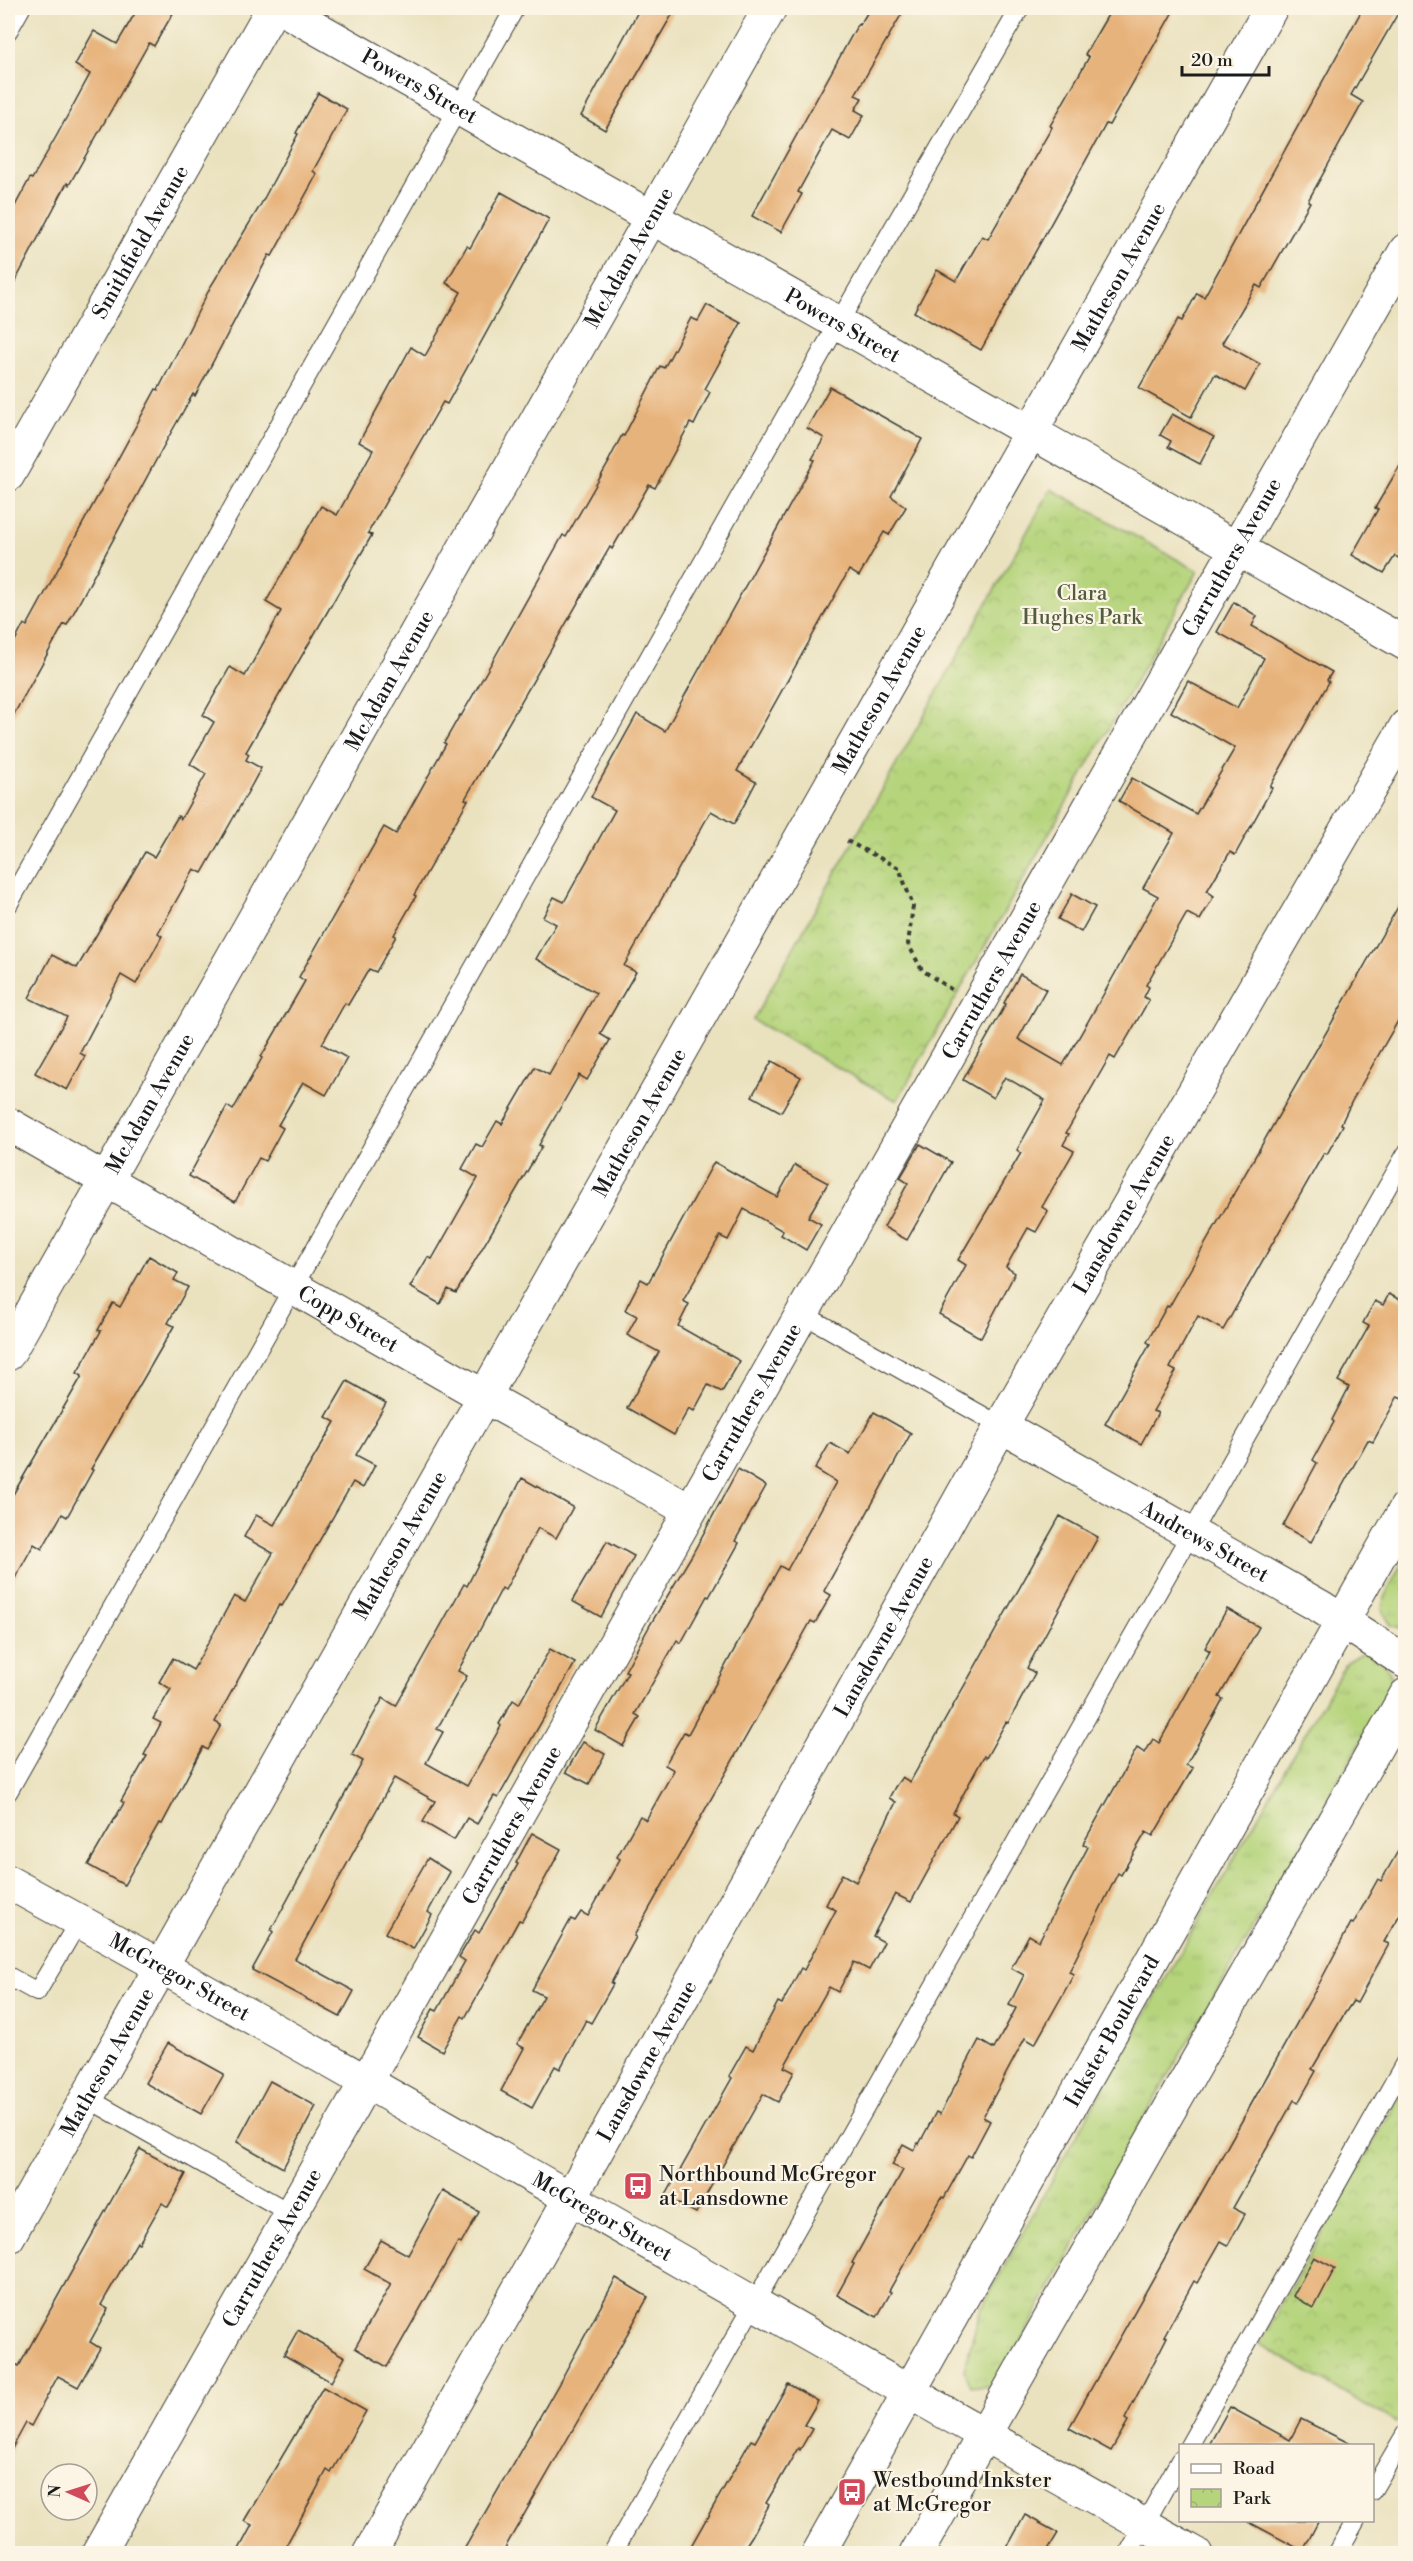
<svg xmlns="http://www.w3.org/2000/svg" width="1413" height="2561" font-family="'Libre Bodoni',serif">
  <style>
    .grass { fill: url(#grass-tufts); stroke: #68784c; stroke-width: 1.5 }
    .park { fill: url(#park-crowns); stroke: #68784c; stroke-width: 1.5 }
    .building { fill: #e7b37c }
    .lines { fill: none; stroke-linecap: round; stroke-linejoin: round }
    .lane-casing { stroke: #3b3a34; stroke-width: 20 }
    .street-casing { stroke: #3b3a34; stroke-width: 35 }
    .secondary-casing { stroke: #3b3a34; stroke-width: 35 }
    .path { stroke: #3b3a34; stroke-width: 4; stroke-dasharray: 4.5 4.5; stroke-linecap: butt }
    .lane { stroke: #fff; stroke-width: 18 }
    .street { stroke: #fff; stroke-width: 33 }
    .secondary { stroke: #fff; stroke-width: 33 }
    .labels { text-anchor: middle; stroke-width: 4.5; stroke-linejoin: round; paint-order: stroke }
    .street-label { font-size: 21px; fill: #1c1c1c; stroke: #fcf5e5 }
    .park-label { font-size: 21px; fill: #525c3e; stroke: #fcf5e5 }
    .poi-label { font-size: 21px; fill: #1c1c1c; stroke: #fcf5e5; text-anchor: start }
  </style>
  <defs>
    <pattern id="grass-tufts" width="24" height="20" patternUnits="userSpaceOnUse" patternTransform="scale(1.5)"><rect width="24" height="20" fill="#b5d47c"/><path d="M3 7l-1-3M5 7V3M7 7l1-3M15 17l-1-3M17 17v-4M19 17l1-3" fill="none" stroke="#9bb56b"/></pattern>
    <pattern id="park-crowns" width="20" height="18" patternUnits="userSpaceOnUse" patternTransform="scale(1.5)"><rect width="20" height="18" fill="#b5d47c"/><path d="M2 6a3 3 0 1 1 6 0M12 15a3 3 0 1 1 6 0" fill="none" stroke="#9bb56b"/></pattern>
  </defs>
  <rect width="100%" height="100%" fill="#fcf5e5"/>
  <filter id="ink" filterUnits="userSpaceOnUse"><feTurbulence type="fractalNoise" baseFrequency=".0167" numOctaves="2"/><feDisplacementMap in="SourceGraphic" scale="12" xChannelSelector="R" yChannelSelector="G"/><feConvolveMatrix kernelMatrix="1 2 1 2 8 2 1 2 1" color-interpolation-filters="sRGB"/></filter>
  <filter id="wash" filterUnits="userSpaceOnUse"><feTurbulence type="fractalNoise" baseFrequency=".008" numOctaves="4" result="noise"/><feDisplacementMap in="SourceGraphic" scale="24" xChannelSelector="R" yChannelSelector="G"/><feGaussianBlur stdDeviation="1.35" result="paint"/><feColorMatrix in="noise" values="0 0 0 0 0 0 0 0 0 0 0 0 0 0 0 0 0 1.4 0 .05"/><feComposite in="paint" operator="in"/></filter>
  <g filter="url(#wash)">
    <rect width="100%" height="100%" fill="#eae2bf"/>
    <!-- grass -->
    <g class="grass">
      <path d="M1405 1557V1629L1391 1625 1382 1610 1384 1598Z"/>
      <path d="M1362 1653H1371C1385 1665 1396 1671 1391 1690L1139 2126 1002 2376C992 2386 985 2388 971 2386L964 2370 980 2311 1067 2152 1334 1683 1347 1662Z"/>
    </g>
    <!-- park -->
    <g class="park">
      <path d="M1051 489 1198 571 897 1101 753 1020Z"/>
      <path d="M1405 2087V2408L1397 2423 1259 2344Z"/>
    </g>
    <g id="blocks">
      <!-- building -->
      <g class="building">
        <path d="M138 8H176L154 46 149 43 69 185 67 183 8 295V219L30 178 32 179 57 135 90 74 75 65 94 31 117 44Z"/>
        <path d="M640 8H676L605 130 581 116Z"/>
        <path d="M870 8H905L855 95 862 98 855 110 864 115 850 140 832 130 798 192 802 194 781 232 752 216 858 24 860 25Z"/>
        <path d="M1112 8H1175L1109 125 1106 124 981 350 914 312 937 270 956 281 982 236 988 239 1052 127 1050 126 1089 57 1085 54Z"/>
        <path d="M1363 8H1401L1351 95 1363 102 1308 201 1310 202 1261 288 1256 285 1222 343 1260 364 1245 391 1215 374 1191 417 1139 388 1178 319 1182 321 1197 293 1204 297Z"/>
        <path d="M318 93 347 109 313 171 317 174 272 256 269 255 195 396 193 394 168 438 67 625 64 624 8 725V654L24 624 27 626 156 389 158 390 211 286 260 206 298 134 296 133Z"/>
        <path d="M501 192 549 219 447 404 443 402 398 480 368 533 372 535 246 752 249 754 246 760 261 768 243 801 202 873 194 869 158 933 162 936 136 984 121 975 80 1053 85 1056 67 1090 35 1073 67 1017 29 998 52 955 77 968 145 852 154 857 178 816 181 819 206 774 190 764 214 722 203 715 230 667 245 676 281 611 266 602 321 506 337 515 373 450 359 442 411 347 425 356 461 292 446 283 467 246 470 248Z"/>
        <path d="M707 305 741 323 705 389 710 392 694 425 690 423 655 488 649 485 612 549 610 547 465 799 468 800 414 895 416 896 394 935 396 936 376 972 369 969 348 1005 345 1003 322 1044 347 1058 326 1095 303 1082 278 1125 283 1128 265 1161 259 1158 235 1202 189 1176 227 1106 233 1110 262 1058 261 1057 305 981 299 977 384 827 396 834 446 744 444 743 460 715 461 716 496 655 563 535 566 537 609 462H608L622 435 624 436 660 366 664 368 691 318 698 321Z"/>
        <path d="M830 387 922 439 891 496 906 507 889 535 884 532 859 576 849 570 737 771 756 782 734 824 711 811 624 966 636 972 600 1034 610 1040 587 1080 579 1075 539 1145 542 1146 456 1293 448 1289 440 1304 410 1287 428 1257 432 1259 478 1178 462 1169 476 1144 482 1147 497 1121 502 1124 535 1067 549 1075 596 993 536 959 556 924 543 917 554 897 564 902 615 810 591 797 637 714 665 731 815 460 812 459 824 438 807 428Z"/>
        <path d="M1172 414 1214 437 1200 464 1168 447 1171 441 1160 435Z"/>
        <path d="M1406 455V562L1395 556 1384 573 1352 555 1378 509 1375 508Z"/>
        <path d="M1234 602 1257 616 1252 626 1332 672 1327 680 1329 682 1270 787 1272 788 1235 855 1230 852 1207 891 1214 896 1200 920 1187 913 1146 985 1149 987 1144 997 1149 1000 1115 1059 1110 1056 1066 1133 1069 1134 1063 1145 1074 1151 1042 1207 1048 1211 1036 1232 1028 1228 1006 1267 1015 1273 981 1338 939 1314 966 1265 958 1260 1021 1153 1017 1150 1045 1100 1005 1077 993 1098 963 1080 1006 1004 1004 1003 1020 974 1046 989 1018 1039 1063 1065 1102 997 1158 896 1143 888 1174 833 1119 801 1132 778 1196 814 1235 748 1171 712 1188 681 1237 708 1264 658 1217 632Z"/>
        <path d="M1406 893V1007L1352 1101 1341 1124 1343 1125 1327 1154 1324 1153 1223 1330 1198 1316 1170 1368 1176 1371 1153 1411 1158 1413 1141 1444 1105 1424 1150 1344 1147 1342 1167 1306 1169 1307 1189 1272Z"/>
        <path d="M1072 894 1095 907 1081 932 1058 919Z"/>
        <path d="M772 1061 801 1077 781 1112 752 1096Z"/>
        <path d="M920 1144 951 1162 907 1240 884 1227 908 1183 900 1178Z"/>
        <path d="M714 1162 777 1197 795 1165 828 1183 808 1217 821 1224 806 1250 781 1235 783 1231 744 1209 728 1240 720 1236 683 1301 689 1304 678 1326 740 1361 722 1392 708 1385 694 1411 689 1408 674 1435 627 1408 659 1352 627 1335 637 1316 625 1310 641 1279 648 1283Z"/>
        <path d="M149 1256 178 1273 174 1280 188 1287 168 1323 174 1326 91 1469 93 1470 67 1517 62 1514 42 1549 34 1544 8 1591V1503L82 1376 77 1373 101 1331 98 1330 113 1303 120 1307Z"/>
        <path d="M1389 1294 1406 1303V1400L1398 1396 1373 1442 1368 1440 1311 1542 1283 1526 1317 1463 1313 1460 1334 1422 1332 1420 1349 1387 1338 1381 1369 1326 1363 1323 1375 1301 1383 1305Z"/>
        <path d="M347 1381 386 1403 356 1455 375 1465 363 1488 353 1482 282 1606 279 1605 215 1722 221 1725 207 1750 203 1747 162 1824 159 1823 124 1885 88 1865 124 1803 121 1801 147 1756 144 1755 161 1723 153 1719 171 1689 159 1682 173 1658 193 1670 234 1596 245 1602 273 1553 244 1537 256 1515 274 1525 335 1422 326 1417Z"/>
        <path d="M874 1412 911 1433 824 1591 831 1595 815 1623 811 1621 634 1936 636 1937 611 1983 613 1984 591 2023 586 2020 560 2069 555 2066 532 2108 501 2091 524 2048 517 2044 544 1996 532 1990 571 1919 575 1921 581 1912 588 1916 620 1859 617 1857 640 1816 646 1820 674 1770 665 1765 684 1732 688 1734 780 1566 787 1570 836 1482 815 1469 830 1443 850 1454Z"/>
        <path d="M738 1469 766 1486 735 1541 739 1543 709 1597 707 1596 681 1643 677 1640 635 1714 640 1717 623 1746 595 1730 628 1672 625 1671 650 1625 692 1555Z"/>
        <path d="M522 1478 573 1507 556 1538 538 1528 505 1590 502 1588 458 1671 467 1676 437 1729 443 1732 426 1763 467 1786 501 1726 499 1724 513 1700 519 1704 550 1649 575 1663 498 1798 494 1796 477 1824 467 1818 454 1840 423 1822 435 1801 394 1778 295 1959 354 1991 340 2017 252 1970 273 1932 271 1930 363 1761 352 1755 369 1723 383 1698 396 1706 464 1584 467 1586Z"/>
        <path d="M1060 1516 1098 1537 1027 1668 1035 1673 1008 1723 1006 1722 986 1758 984 1756 953 1813 958 1816 911 1902 895 1894 873 1936 884 1942 869 1970 854 1962 838 1992 829 1987 784 2067 794 2072 778 2102 763 2094 696 2213 665 2197 732 2078 729 2076 746 2046 753 2050 778 2002 782 2004 801 1968 804 1970 836 1910 826 1905 842 1874 856 1882 896 1802 889 1798 895 1787 902 1777 910 1782Z"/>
        <path d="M607 1541 634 1556 601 1617 572 1601Z"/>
        <path d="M1227 1609 1259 1627 1219 1697 1223 1699 1186 1765 1193 1768 1153 1836 1146 1832 1121 1875 1118 1873 1069 1972 1074 1974 1062 1996 1035 2044 1025 2038 983 2117 990 2121 971 2157 968 2155 944 2198 942 2197 889 2291 891 2292 877 2317 837 2295 854 2264 852 2263 903 2170 892 2165 903 2144 914 2150 918 2143 919 2144 936 2112 940 2114 979 2040 994 2049 1016 2008 1009 2005 1024 1975 1011 1968 1029 1935 1039 1941 1088 1847 1083 1844 1137 1748 1145 1753 1153 1739 1159 1743 1210 1651 1205 1648Z"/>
        <path d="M583 1742 605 1754 589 1784 566 1772Z"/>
        <path d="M532 1833 561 1849 522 1921 519 1920 465 2018 462 2016 442 2051 418 2037 433 2009 437 2011 465 1961 459 1957 475 1930 479 1933 518 1864 516 1863Z"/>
        <path d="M1406 1837V1904L1384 1942 1389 1944 1357 2003 1353 2001 1343 2016 1312 2069 1316 2071 1298 2103 1294 2100 1233 2208 1245 2214 1228 2245 1221 2241 1197 2283 1194 2281 1164 2336 1167 2337 1125 2419 1128 2421 1111 2451 1069 2428 1320 1982 1351 1923 1353 1924 1378 1879 1381 1881Z"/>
        <path d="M428 1858 450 1872 428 1912 432 1915 413 1949 385 1933Z"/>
        <path d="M168 2043 224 2074 201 2114 145 2083Z"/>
        <path d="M270 2081 316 2106 283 2168 237 2142Z"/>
        <path d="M140 2149 186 2174 168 2207 162 2203 139 2243 137 2242 101 2305 108 2309 90 2342 100 2348 78 2387 58 2376 31 2426 26 2423 8 2456V2378L15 2364 19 2366Z"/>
        <path d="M443 2191 479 2212 461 2244 458 2242 387 2367 355 2348 391 2284 364 2269 381 2240 408 2255Z"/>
        <path d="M1314 2257 1335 2268 1314 2308 1293 2296Z"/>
        <path d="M616 2278 648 2297 599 2384 502 2553H462L562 2378Z"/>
        <path d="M298 2330 345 2357 331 2382 284 2355Z"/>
        <path d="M788 2384 818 2401 804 2425 812 2429 800 2450 798 2448 766 2503 769 2505 752 2536 741 2553H687L751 2440 755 2442Z"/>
        <path d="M323 2387 366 2411 331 2473 327 2470 282 2553H237L252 2525 244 2521Z"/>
        <path d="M1230 2407 1290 2440 1301 2419 1353 2445H1209Z"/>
        <path d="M1025 2515 1058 2533 1046 2553H1004Z"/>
        <path d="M1245 2520H1319L1303 2551Z"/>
      </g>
    </g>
  </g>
  <g filter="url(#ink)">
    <use href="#blocks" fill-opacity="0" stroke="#3b3a34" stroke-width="1.5"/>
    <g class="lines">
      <!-- lane casing -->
      <g class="lane-casing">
        <g id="lane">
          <path d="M8 31 21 8"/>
          <path d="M8 905 515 8"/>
          <path d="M801 1313 1001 1426"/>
          <path d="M8 1792 820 355 1020 8"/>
          <path d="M8 1976 37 1992 79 1921"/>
          <path d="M87 2098 290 2213"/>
          <path d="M1189 2446 1406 2061"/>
          <path d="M1372 2491 1406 2433"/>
          <path d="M612 2554 1406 1154"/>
          <path d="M1128 2554 1180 2460"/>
          <path d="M1337 2554 1356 2520"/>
        </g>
      </g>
      <!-- street casing -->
      <g class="street-casing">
        <g id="street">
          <path id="s1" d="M281 8 1406 644"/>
          <path id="s2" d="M8 475 273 8"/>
          <path id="s3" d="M8 1124 485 1397 689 1510"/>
          <path id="s4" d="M8 1354 770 8"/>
          <path id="s5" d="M1001 1426 1321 1607 1406 1662"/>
          <path id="s6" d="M8 2237 1271 8"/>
          <path id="s7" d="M98 2554 1406 250"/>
          <path id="s8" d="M369 2554 590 2163 1001 1426 1406 726"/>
        </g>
      </g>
      <!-- secondary casing -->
      <g class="secondary-casing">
        <g id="secondary">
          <path id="s9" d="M8 1882C407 2100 798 2332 1196 2554"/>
          <path id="s10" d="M818 2554 1406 1508"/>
          <path d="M916 2554 1406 1695"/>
        </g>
      </g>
      <!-- path -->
      <path class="path" d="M847 841 899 868 913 906 908 944 922 970 952 990"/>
      <!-- lane -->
      <use href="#lane" class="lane"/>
      <!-- street -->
      <use href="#street" class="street"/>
      <!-- secondary -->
      <use href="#secondary" class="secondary"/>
    </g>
  </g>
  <!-- icons -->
  <defs>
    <g id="bus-square" transform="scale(1.5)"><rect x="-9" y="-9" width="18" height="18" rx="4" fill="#d1495b" stroke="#fcf5e5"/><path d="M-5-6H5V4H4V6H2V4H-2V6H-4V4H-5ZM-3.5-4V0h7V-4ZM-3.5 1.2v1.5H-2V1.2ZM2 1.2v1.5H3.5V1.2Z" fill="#fff"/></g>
  </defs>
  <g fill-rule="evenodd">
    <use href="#bus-square" x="638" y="2186"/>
    <use href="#bus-square" x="852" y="2492"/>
  </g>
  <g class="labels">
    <!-- street labels -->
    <g class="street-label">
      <text dy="7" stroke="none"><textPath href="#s1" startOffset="159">Powers Street</textPath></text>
      <text dy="7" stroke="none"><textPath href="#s2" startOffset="268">Smithfield Avenue</textPath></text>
      <text dy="7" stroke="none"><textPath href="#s4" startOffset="1260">McAdam Avenue</textPath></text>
      <text dy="7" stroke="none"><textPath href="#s6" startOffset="2253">Matheson Avenue</textPath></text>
      <text dy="7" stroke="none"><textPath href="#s1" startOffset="645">Powers Street</textPath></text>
      <text dy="7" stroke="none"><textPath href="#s7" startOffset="2296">Carruthers Avenue</textPath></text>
      <text dy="7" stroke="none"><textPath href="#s4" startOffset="774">McAdam Avenue</textPath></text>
      <text dy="7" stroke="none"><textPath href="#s6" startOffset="1767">Matheson Avenue</textPath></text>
      <text dy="7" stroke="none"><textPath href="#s7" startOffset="1810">Carruthers Avenue</textPath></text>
      <text dy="7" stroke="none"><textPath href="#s4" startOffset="288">McAdam Avenue</textPath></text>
      <text dy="7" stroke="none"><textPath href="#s6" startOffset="1281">Matheson Avenue</textPath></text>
      <text dy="7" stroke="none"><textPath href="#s8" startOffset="1538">Lansdowne Avenue</textPath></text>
      <text dy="7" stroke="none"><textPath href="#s3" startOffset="392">Copp Street</textPath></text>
      <text dy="7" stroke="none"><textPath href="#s7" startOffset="1324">Carruthers Avenue</textPath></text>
      <text dy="7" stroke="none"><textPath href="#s5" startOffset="234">Andrews Street</textPath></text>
      <text dy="7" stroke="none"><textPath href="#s6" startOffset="795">Matheson Avenue</textPath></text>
      <text dy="7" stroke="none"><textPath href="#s8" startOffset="1052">Lansdowne Avenue</textPath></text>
      <text dy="7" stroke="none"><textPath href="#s7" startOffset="838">Carruthers Avenue</textPath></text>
      <text dy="7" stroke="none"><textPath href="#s9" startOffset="196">McGregor Street</textPath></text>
      <text dy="7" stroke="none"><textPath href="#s10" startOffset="600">Inkster Boulevard</textPath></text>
      <text dy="7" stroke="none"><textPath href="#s6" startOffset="201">Matheson Avenue</textPath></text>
      <text dy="7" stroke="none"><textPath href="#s8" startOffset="566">Lansdowne Avenue</textPath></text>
      <text dy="7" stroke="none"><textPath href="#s9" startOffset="682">McGregor Street</textPath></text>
      <text dy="7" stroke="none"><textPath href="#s7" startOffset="352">Carruthers Avenue</textPath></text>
    </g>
    <!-- park labels -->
    <g class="park-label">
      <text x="1082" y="600">Clara<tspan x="1082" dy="24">Hughes Park</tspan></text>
    </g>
    <!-- poi labels -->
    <g class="poi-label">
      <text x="659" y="2181">Northbound McGregor<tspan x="659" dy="24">at Lansdowne</tspan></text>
      <text x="873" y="2487">Westbound Inkster<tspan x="873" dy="24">at McGregor</tspan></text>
    </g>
  </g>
  <!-- margin -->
  <rect width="1413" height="2561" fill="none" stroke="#fcf5e5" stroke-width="30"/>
  <!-- legend -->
  <rect x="1179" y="2444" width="195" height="78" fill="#fcf5e5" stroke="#a29e95" stroke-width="1.5"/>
  <rect x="1191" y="2464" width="30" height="9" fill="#ffffff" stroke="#a29e95" stroke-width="1.5"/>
  <text x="1233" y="2474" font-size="18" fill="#1c1c1c">Road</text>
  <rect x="1191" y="2489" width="30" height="18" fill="url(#park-crowns)" stroke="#a29e95" stroke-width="1.5"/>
  <text x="1233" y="2504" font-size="18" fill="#1c1c1c">Park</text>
  <!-- north arrow -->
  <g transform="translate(69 2492) rotate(273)"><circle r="28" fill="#fcf5e5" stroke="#a29e95" stroke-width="1.5"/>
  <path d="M0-4.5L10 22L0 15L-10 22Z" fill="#d1495b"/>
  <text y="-9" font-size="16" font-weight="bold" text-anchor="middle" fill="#1c1c1c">N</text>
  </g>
  <!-- scale -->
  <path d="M1182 66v9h87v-9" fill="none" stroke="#1c1c1c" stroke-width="3"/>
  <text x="1191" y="66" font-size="18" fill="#1c1c1c" stroke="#fcf5e5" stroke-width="4.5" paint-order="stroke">20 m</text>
</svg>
